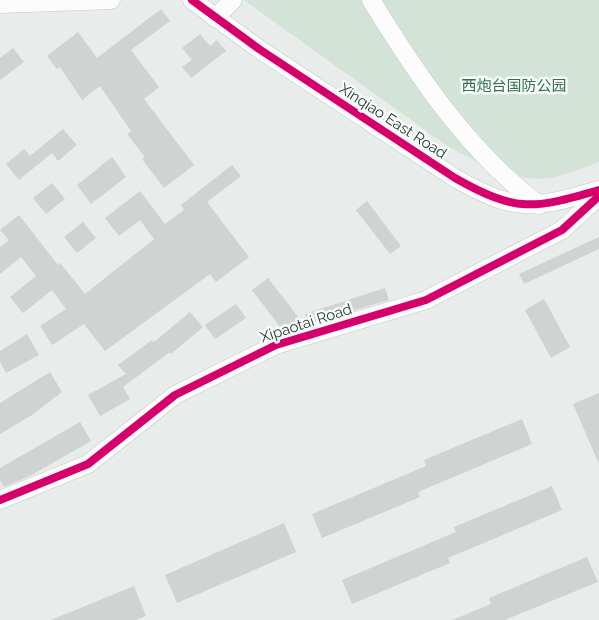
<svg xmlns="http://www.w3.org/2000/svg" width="599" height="620" font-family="Raleway,'Noto Sans SC',sans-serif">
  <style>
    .green { fill: #d3e3d8 }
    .building { fill: #cfd3d1 }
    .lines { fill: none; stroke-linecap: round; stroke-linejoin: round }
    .minor-casing { stroke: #c5c9c7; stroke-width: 19 }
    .minor { stroke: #fcfcfc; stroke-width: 18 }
    .cycleway-casing { stroke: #f7faf8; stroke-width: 11 }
    .cycleway { stroke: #d6006c; stroke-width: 8 }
    .labels { text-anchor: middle; stroke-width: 5; stroke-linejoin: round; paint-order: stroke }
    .park-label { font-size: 15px; fill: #34724d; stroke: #f7faf8 }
    .street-label { font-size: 15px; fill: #263e38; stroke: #f7faf8 }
  </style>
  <rect width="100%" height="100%" fill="#e8ecea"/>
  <!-- green -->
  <path class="green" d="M244 0H599V162C585 167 570 173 555 177 519 186 476 162 446 145Z"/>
  <!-- building -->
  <g class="building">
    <path d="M161 9 170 21 131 50 159 87 144 99 194 165 164 188 142 159 145 157 127 134 131 131 100 86 82 100 60 67 57 69 47 56 78 32 97 58Z"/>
    <path d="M200 34 210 46 217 40 226 51 191 78 182 67 192 60 182 48Z"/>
    <path d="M13 48 24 62 0 80V58Z"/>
    <path d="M63 129 77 145 58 161 52 153 19 180 6 164 24 149 30 156Z"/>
    <path d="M112 157 126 177 91 204 77 185Z"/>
    <path d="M232 165 241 176 207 202 249 257 216 282 210 274 105 351 84 324 52 345 40 326 66 309 52 290 23 313 10 297 36 276 21 257 0 274V247L9 240 0 230 19 215 58 265 60 263 85 294 154 239 140 220 119 236 105 218 140 191 165 224 184 210 181 205Z"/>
    <path d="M52 183 65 199 46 214 33 198Z"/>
    <path d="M367 201 401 246 390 254 356 210Z"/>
    <path d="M83 222 96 238 77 253 64 237Z"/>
    <path d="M599 237V249L524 284 519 274Z"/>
    <path d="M268 278 302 322 293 329 284 332 252 290Z"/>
    <path d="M385 288 389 300 308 324 305 314Z"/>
    <path d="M544 299 570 347 551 358 525 310Z"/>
    <path d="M236 304 246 318 215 339 205 325Z"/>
    <path d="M190 312 203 327 171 354 170 352 123 387 130 399 100 416 88 395 126 374 118 365 152 340 154 342Z"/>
    <path d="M27 334 39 355 6 373 0 362V351Z"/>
    <path d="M50 372 62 392 32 415 0 434V403Z"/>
    <path d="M599 393V464L573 404Z"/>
    <path d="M522 419 532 444 418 492 420 497 322 538 312 514 426 466 424 460Z"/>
    <path d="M80 422 91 441 30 476 4 487 0 480V468Z"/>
    <path d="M552 486 562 510 448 558 450 563 352 604 342 580 456 532 454 527Z"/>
    <path d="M284 523 296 552 177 603 165 575Z"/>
    <path d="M587 557 598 582 505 620H452L491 604 489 598Z"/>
    <path d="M134 586 146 616 136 620H51Z"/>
  </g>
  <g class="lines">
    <!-- minor casing -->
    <g class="minor-casing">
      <g id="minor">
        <path d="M192 0 259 49 455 178C517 213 533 209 599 190"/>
        <path d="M371 0C417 75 468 151 539 205"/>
        <path d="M0 4 111 0"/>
        <path d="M215 18 233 0"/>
        <path d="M0 500 88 464 175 395 276 345 426 300 562 230 599 196"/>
      </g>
    </g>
    <!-- minor -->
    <use href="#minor" class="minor"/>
    <!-- cycleway casing -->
    <g class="cycleway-casing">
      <g id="cycleway">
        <path d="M192 0 259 49 455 178C517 213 533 209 599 190"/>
        <path d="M0 500 88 464 175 395 276 345 426 300 562 230 599 196"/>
      </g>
    </g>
    <!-- cycleway -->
    <use href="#cycleway" class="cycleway"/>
  </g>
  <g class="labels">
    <!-- park labels -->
    <g class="park-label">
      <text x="514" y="91">西炮台国防公园</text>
    </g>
    <!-- street labels -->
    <g class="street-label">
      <text transform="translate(393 121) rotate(33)" y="5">Xinqiao East Road</text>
      <text transform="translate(306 323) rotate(-18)" y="5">Xipaotai Road</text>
    </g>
  </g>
</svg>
